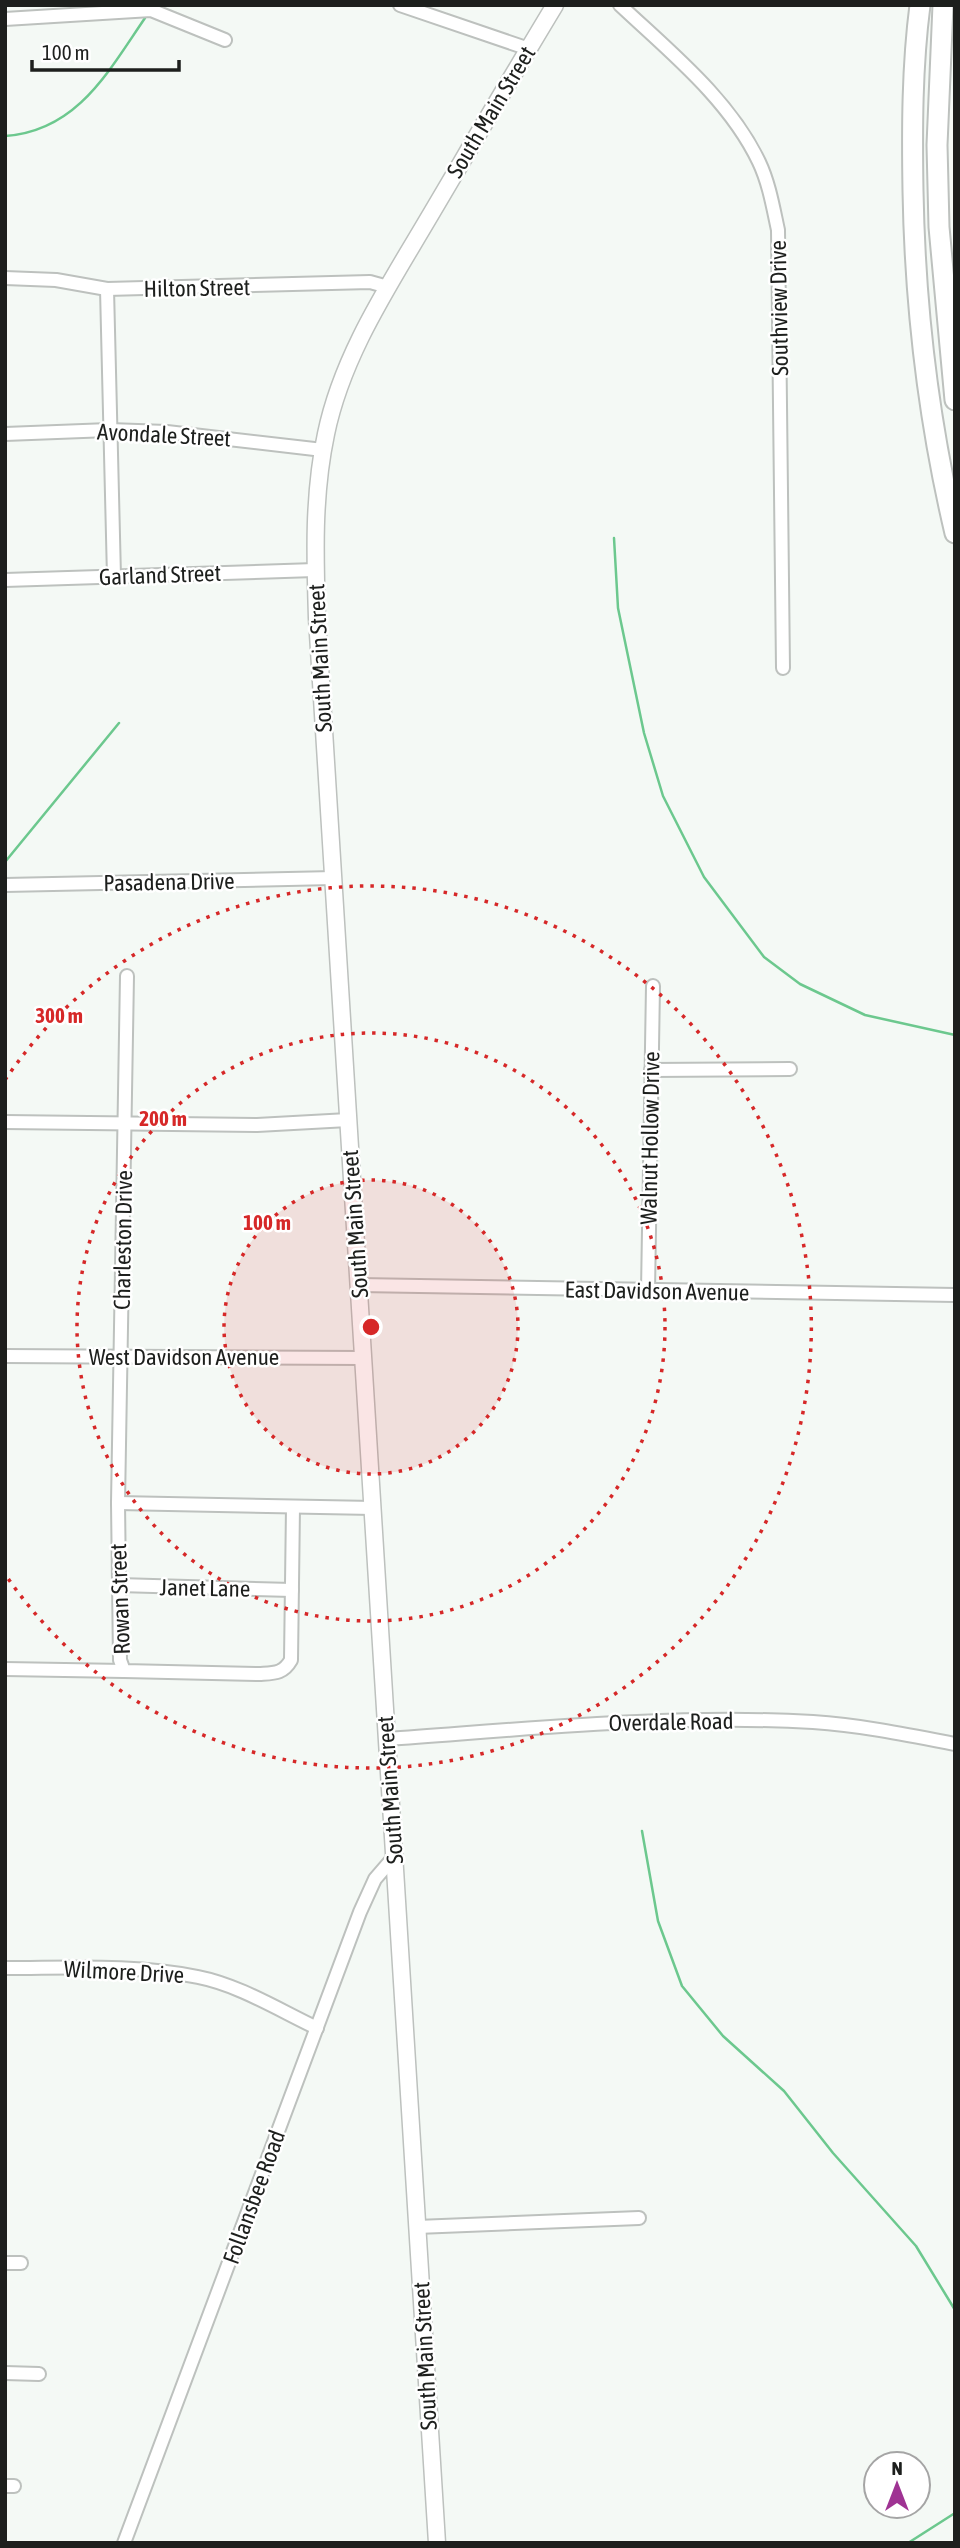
<svg xmlns="http://www.w3.org/2000/svg" width="960" height="2548" font-family="'Asap Condensed',sans-serif">
  <style>
    .lines { fill: none; stroke-linecap: round; stroke-linejoin: round }
    .stream { stroke: #6cc88e; stroke-width: 2.5 }
    .minor-casing { stroke: #bdc1be; stroke-width: 16 }
    .major-casing { stroke: #bdc1be; stroke-width: 19 }
    .highway-casing { stroke: #bdc1be; stroke-width: 23 }
    .minor { stroke: #fff; stroke-width: 12 }
    .major { stroke: #fff; stroke-width: 16 }
    .highway { stroke: #fff; stroke-width: 19 }
    .ring { fill: none; stroke: #d62828; stroke-width: 3.5; stroke-dasharray: 3.5 7 }
    .labels { text-anchor: middle; stroke-width: 5; stroke-linejoin: round; paint-order: stroke }
    .street-label { font-size: 23px; fill: #1d1f1d; stroke: #fff }
    .centre { fill: #d62828; stroke: #fff; stroke-width: 3.5 }
    .ring-label { font-size: 21px; text-anchor: middle; font-weight: bold; fill: #d62828; stroke: #fff; stroke-width: 5; stroke-linejoin: round; paint-order: stroke }
  </style>
  <rect width="100%" height="100%" fill="#f4f9f5"/>
  <g class="lines">
    <!-- stream -->
    <g class="stream">
      <path d="M5 136C77 131 108 72 145 18"/>
      <path d="M614 538 618 608 644 733 663 796 704 877 764 957 800 984 865 1015 955 1035"/>
      <path d="M5 862 119 723"/>
      <path d="M642 1831 658 1921 682 1986 723 2036 784 2091 833 2153 916 2246 955 2310"/>
      <path d="M908 2543 955 2513"/>
    </g>
    <!-- minor casing -->
    <g class="minor-casing">
      <g id="minor">
        <path d="M400 5 529 49"/>
        <path d="M620 5C670 52 729 99 759 162 769 183 773 207 778 230L783 668"/>
        <path d="M5 19 151 10 225 40"/>
        <path d="M5 278 56 280 107 289 370 282 388 287"/>
        <path d="M107 289 114 577"/>
        <path d="M5 434 109 430 167 432 323 450"/>
        <path d="M5 580 315 570"/>
        <path d="M5 885 334 878"/>
        <path d="M127 976 118 1503 120 1660 124 1671 259 1674C274 1673 283 1674 291 1660L293 1507"/>
        <path d="M651 1070 790 1069"/>
        <path d="M5 1122 257 1125 348 1120"/>
        <path d="M359 1285 955 1295"/>
        <path d="M648 1291 653 986"/>
        <path d="M5 1356 363 1358"/>
        <path d="M118 1503 373 1508"/>
        <path d="M119 1585 292 1590"/>
        <path d="M5 1669 124 1671"/>
        <path d="M387 1739C528 1729 671 1714 813 1722 860 1725 909 1735 955 1744"/>
        <path d="M5 1968C69 1968 136 1964 198 1977 239 1985 279 2010 317 2028"/>
        <path d="M417 2227 639 2218"/>
        <path d="M5 2263H21"/>
        <path d="M5 2373 39 2374"/>
        <path d="M5 2486H14"/>
        <path d="M124 2543 360 1912 375 1879 394 1857"/>
      </g>
    </g>
    <!-- major casing -->
    <g class="major-casing">
      <path id="major" d="M437 2543 317 618C315 556 313 495 326 434 342 356 388 287 428 219 470 148 512 76 555 5"/>
    </g>
    <!-- highway casing -->
    <g class="highway-casing">
      <g id="highway">
        <path d="M920 5C912 67 912 129 913 191 915 307 928 419 955 533"/>
        <path d="M943 5 937 145 939 227 955 400"/>
      </g>
    </g>
    <!-- minor -->
    <use href="#minor" class="minor"/>
    <!-- major -->
    <use href="#major" class="major"/>
    <!-- highway -->
    <use href="#highway" class="highway"/>
  </g>
  <!-- distance rings -->
  <circle cx="371" cy="1327" r="147" fill="#d62828" fill-opacity=".12"/>
  <g class="ring">
    <circle cx="371" cy="1327" r="147"/>
    <circle cx="371" cy="1327" r="294"/>
    <path d="M5 1080A441 441 0 1 1 5 1574"/>
  </g>
  <g class="labels">
    <!-- street labels -->
    <g class="street-label">
      <text transform="translate(491 112) rotate(-59)" y="8">South Main Street</text>
      <text transform="translate(197 288) rotate(-1)" y="8">Hilton Street</text>
      <text transform="translate(779 308) rotate(-91)" y="8">Southview Drive</text>
      <text transform="translate(164 435) rotate(3)" y="8">Avondale Street</text>
      <text transform="translate(160 575) rotate(-2)" y="8">Garland Street</text>
      <text transform="translate(320 658) rotate(-93)" y="8">South Main Street</text>
      <text transform="translate(169 882) rotate(-1)" y="8">Pasadena Drive</text>
      <text transform="translate(650 1138) rotate(-89)" y="8">Walnut Hollow Drive</text>
      <text transform="translate(355 1224) rotate(-94)" y="8">South Main Street</text>
      <text transform="translate(123 1240) rotate(-89)" y="8">Charleston Drive</text>
      <text transform="translate(657 1291) rotate(1)" y="8">East Davidson Avenue</text>
      <text x="184" y="1365">West Davidson Avenue</text>
      <text transform="translate(205 1588) rotate(1)" y="8">Janet Lane</text>
      <text transform="translate(120 1599) rotate(-92)" y="8">Rowan Street</text>
      <text transform="translate(671 1722) rotate(-1)" y="8">Overdale Road</text>
      <text transform="translate(390 1790) rotate(-94)" y="8">South Main Street</text>
      <text transform="translate(124 1972) rotate(3)" y="8">Wilmore Drive</text>
      <text transform="translate(254 2197) rotate(-70)" y="8">Follansbee Road</text>
      <text transform="translate(425 2356) rotate(-93)" y="8">South Main Street</text>
    </g>
  </g>
  <circle cx="371" cy="1327" r="10" class="centre"/>
  <g class="ring-label">
    <text x="59" y="1023">300 m</text>
    <text x="163" y="1126">200 m</text>
    <text x="267" y="1230">100 m</text>
  </g>
  <!-- border -->
  <rect width="960" height="2548" fill="none" stroke="#1d1f1d" stroke-width="14"/>
  <!-- north arrow -->
  <g transform="translate(897 2485)"><circle r="33" fill="#ffffff" stroke="#a5a5a5" stroke-width="2"/>
  <path d="M0-5L12 26L0 18L-12 26Z" fill="#9f3393"/>
  <text y="-10" font-size="19" font-weight="bold" text-anchor="middle" fill="#1d1f1d">N</text>
  </g>
  <!-- scale -->
  <path d="M32 60v10h147v-10" fill="none" stroke="#1d1f1d" stroke-width="3.5"/>
  <text x="42" y="60" font-size="21" fill="#1d1f1d" stroke="#ffffff" stroke-width="5" paint-order="stroke">100 m</text>
</svg>
